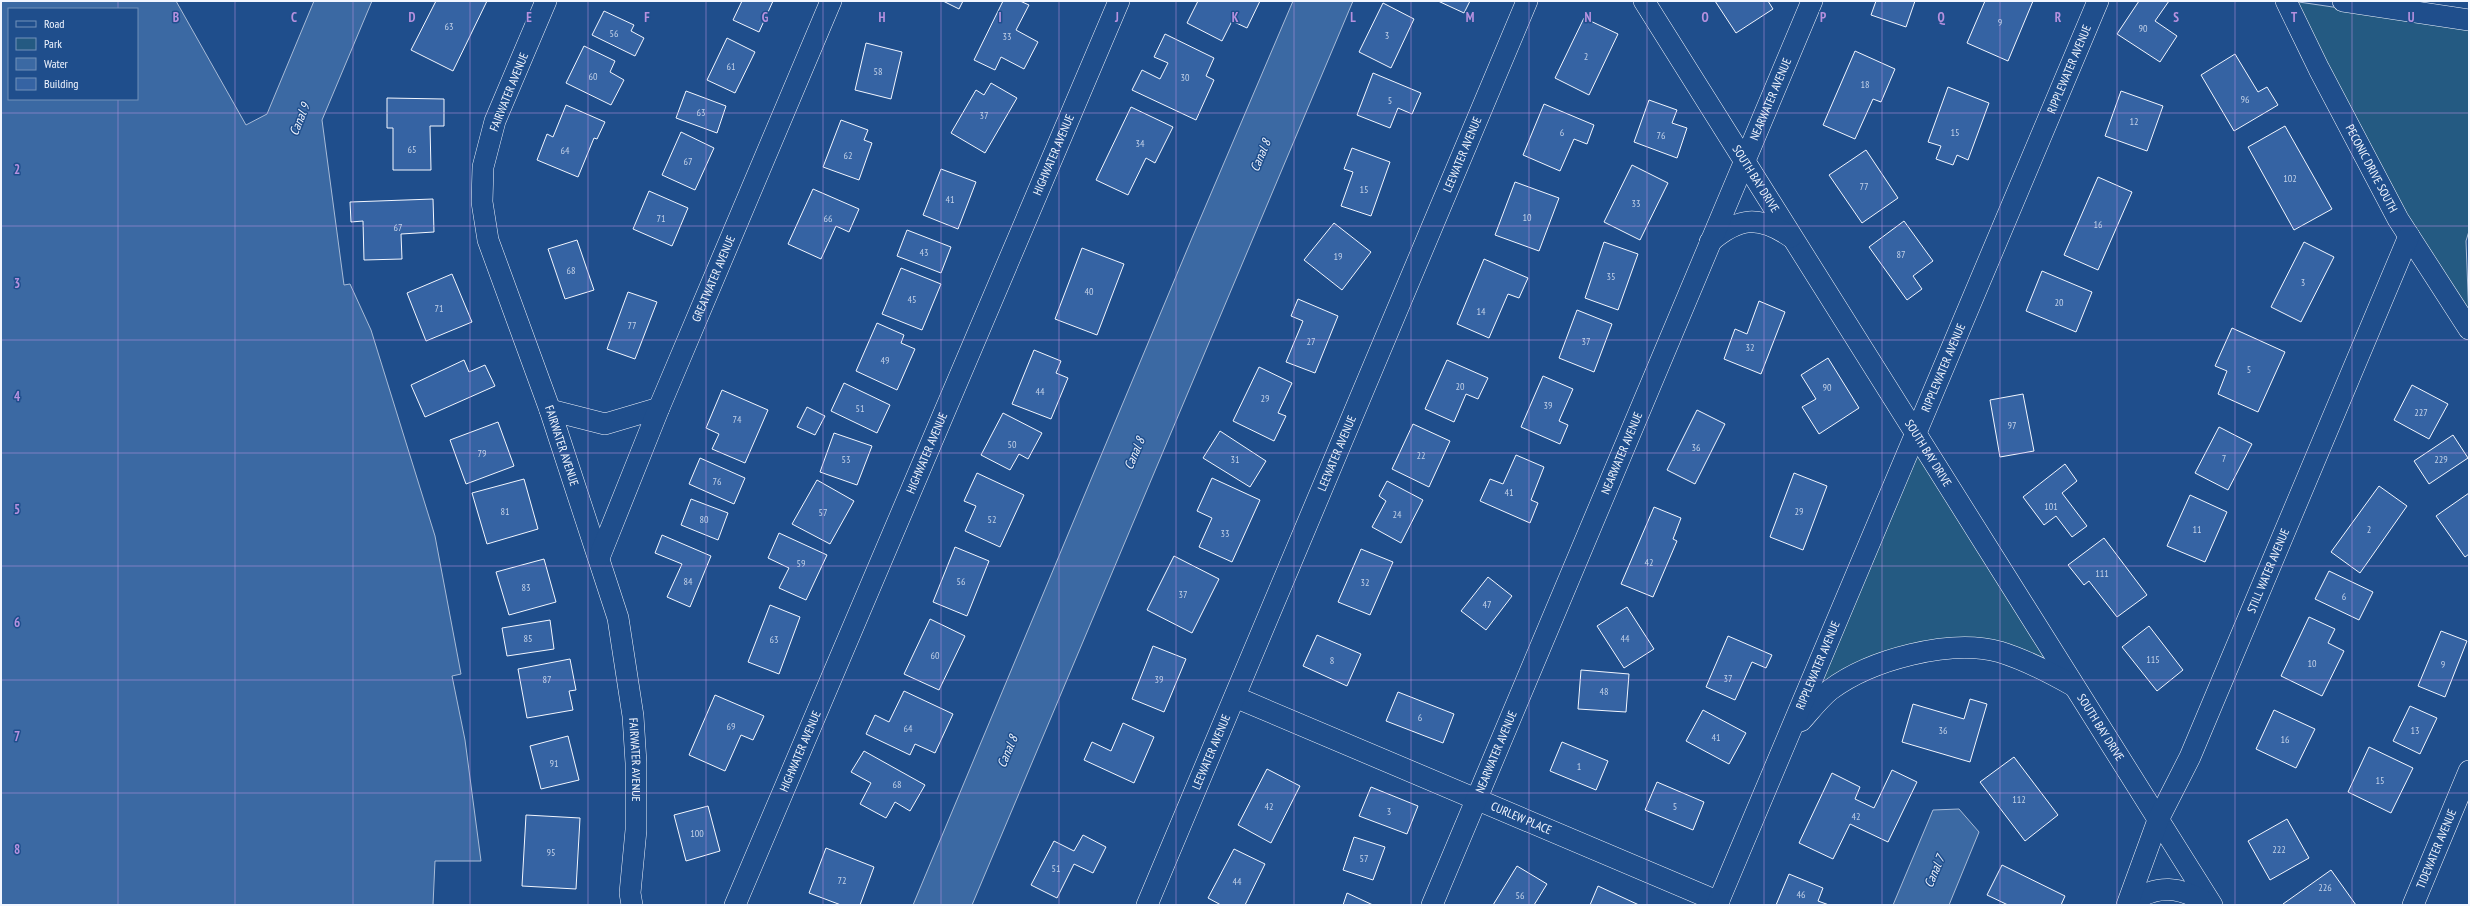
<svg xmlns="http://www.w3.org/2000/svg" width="2470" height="906" font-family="'PT Sans Narrow',sans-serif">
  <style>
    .green { fill: #245a82; stroke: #a8bbd7 }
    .water { fill: #3b69a3; stroke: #a8bbd7; fill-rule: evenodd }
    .building { fill: #3563a3; stroke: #f2f6ff }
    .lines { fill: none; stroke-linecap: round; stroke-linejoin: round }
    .minor-casing { stroke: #f2f6ff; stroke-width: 22 }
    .minor { stroke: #1f4e8c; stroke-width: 21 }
    .grid { fill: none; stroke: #b691df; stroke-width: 1; stroke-opacity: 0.55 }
    .labels { text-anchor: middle; stroke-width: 3; stroke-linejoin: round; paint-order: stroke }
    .number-label { font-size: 10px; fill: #c3d1e8 }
    .street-label { font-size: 12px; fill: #f2f6ff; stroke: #1f4e8c }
    .water-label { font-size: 13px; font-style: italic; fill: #f2f6ff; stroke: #1f4e8c }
    .grid-label { font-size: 13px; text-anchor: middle; font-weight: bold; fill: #b691df; stroke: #1f4e8c; stroke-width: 3; stroke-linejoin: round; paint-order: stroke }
  </style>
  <rect width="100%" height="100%" fill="#1f4e8c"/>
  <!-- green -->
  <g class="green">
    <path d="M2292 1 2469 27V231L2466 241 2469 319 2402 214Z"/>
    <path d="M1917 441 2067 679 2038 663 1916 649 1802 716Z"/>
  </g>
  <!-- water -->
  <g class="water">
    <path d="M1 1H176L246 125 267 114 314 1H372L322 120 344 285 350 284 371 330 435 536 461 674 452 676 465 740 481 861H435L433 905H1ZM9 9H137V99H9Z"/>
    <path d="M1293 1H1353L972 905H913L1192 238Z"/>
    <path d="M1959 809 1979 832 1949 905H1893L1933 810Z"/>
  </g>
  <!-- building -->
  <g class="building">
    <path d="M436 1H487L453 71 411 50Z"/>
    <path d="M742 1H773L759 32 733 20Z"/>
    <path d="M943 1H963L959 9Z"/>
    <path d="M1003 1H1020L1029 5 1016 30 1038 42 1024 69 1001 57 995 70 974 60Z"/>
    <path d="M1198 1H1260L1247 28 1232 21 1222 41 1187 23Z"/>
    <path d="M1438 1H1470L1464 13Z"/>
    <path d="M1715 1H1768L1773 9 1736 33Z"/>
    <path d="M1876 1H1915L1906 27 1871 15Z"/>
    <path d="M1985 1H2033L2008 61 1967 43Z"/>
    <path d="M2139 1H2169L2155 21 2177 36 2160 62 2117 34Z"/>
    <path d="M1383 3 1414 19 1391 68 1359 52Z"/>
    <path d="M604 11 634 25 631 31 644 38 635 56 592 35Z"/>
    <path d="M1584 18 1618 34 1589 95 1555 78Z"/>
    <path d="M1165 34 1214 58 1206 76 1214 80 1196 120 1132 90 1142 70 1160 79 1168 63 1154 57Z"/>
    <path d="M727 38 755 52 735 93 707 80Z"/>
    <path d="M866 43 902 52 891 99 855 90Z"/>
    <path d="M584 46 615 61 610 72 624 80 611 105 566 83Z"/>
    <path d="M1855 51 1895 69 1881 102 1873 99 1855 139 1823 125Z"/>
    <path d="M2235 54 2258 92 2267 87 2278 105 2234 131 2201 75Z"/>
    <path d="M1373 73 1421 93 1412 114 1398 108 1390 128 1357 115Z"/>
    <path d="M991 83 1017 98 985 153 951 133 976 90 984 95Z"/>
    <path d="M1948 87 1989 103 1968 160 1957 155 1953 165 1936 159 1941 146 1928 142Z"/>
    <path d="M686 91 726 106 717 133 676 118Z"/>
    <path d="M2121 91 2163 106 2147 151 2105 136Z"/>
    <path d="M387 98 444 99V126H430L431 170H393V128H387Z"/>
    <path d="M1649 100 1677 110 1672 123 1687 128 1677 158 1634 142Z"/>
    <path d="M1544 104 1594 125 1587 144 1574 139 1560 171 1523 155Z"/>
    <path d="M566 105 605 122 597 139 594 138 578 177 537 160 547 134 553 137Z"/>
    <path d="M1131 107 1173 127 1155 163 1146 158 1128 195 1096 180Z"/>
    <path d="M841 120 868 130 864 140 872 143 859 180 823 167Z"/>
    <path d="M2285 126 2332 209 2294 230 2248 147Z"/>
    <path d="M681 132 714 148 695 190 662 175Z"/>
    <path d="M1352 148 1390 162 1371 216 1341 206 1353 172 1344 169Z"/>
    <path d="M1866 150 1898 198 1862 223 1829 175Z"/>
    <path d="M1632 165 1668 183 1640 240 1604 222Z"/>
    <path d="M941 169 976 182 958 229 923 215Z"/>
    <path d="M2098 177 2132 192 2098 270 2064 255Z"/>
    <path d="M1515 182 1559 198 1539 251 1495 235Z"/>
    <path d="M813 189 859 209 849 232 836 226 821 259 788 244Z"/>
    <path d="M649 191 688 208 672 246 633 229Z"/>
    <path d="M433 199 434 232 401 234 402 259 364 260 363 221 351 222 350 202Z"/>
    <path d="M1904 221 1933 261 1913 276 1922 289 1907 300 1869 247Z"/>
    <path d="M1334 223 1371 252 1342 290 1304 260Z"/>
    <path d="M907 230 951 247 941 273 897 256Z"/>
    <path d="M577 240 594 290 565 299 548 249Z"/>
    <path d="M1604 242 1638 254 1618 310 1585 298Z"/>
    <path d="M2304 242 2334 257 2301 322 2271 307Z"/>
    <path d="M1082 248 1124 264 1097 335 1055 319Z"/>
    <path d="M1484 259 1528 278 1519 298 1508 294 1489 338 1457 324Z"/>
    <path d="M901 268 941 284 922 330 882 314Z"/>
    <path d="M2042 271 2092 292 2076 332 2026 311Z"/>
    <path d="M452 274 472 322 426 341 407 293Z"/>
    <path d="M628 292 657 302 635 359 607 349Z"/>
    <path d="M1298 299 1338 316 1315 373 1286 362 1303 321 1291 316Z"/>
    <path d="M1759 301 1785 312 1761 374 1724 359 1735 329 1747 334Z"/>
    <path d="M1577 310 1612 324 1594 372 1559 358Z"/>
    <path d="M877 323 904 335 901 343 915 349 897 390 856 371Z"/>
    <path d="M2232 328 2285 352 2258 412 2218 394 2227 371 2215 366Z"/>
    <path d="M1034 350 1061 361 1056 373 1068 378 1051 419 1012 404Z"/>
    <path d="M1828 358 1859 408 1819 434 1802 407 1816 399 1801 375Z"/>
    <path d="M464 360 469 372 485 365 495 386 425 417 411 385Z"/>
    <path d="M1447 360 1488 378 1478 399 1466 394 1454 422 1425 409Z"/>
    <path d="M1259 367 1292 383 1278 413 1286 416 1274 441 1233 421Z"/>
    <path d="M1543 376 1573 389 1559 421 1568 425 1560 444 1521 427Z"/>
    <path d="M844 383 890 405 877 433 831 411Z"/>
    <path d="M2412 385 2448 404 2429 439 2394 420Z"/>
    <path d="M722 390 768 410 745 463 712 449 719 434 706 428Z"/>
    <path d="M2023 394 2034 451 2000 457 1990 400Z"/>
    <path d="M807 407 825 416 815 435 797 427Z"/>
    <path d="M1697 410 1725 424 1695 484 1667 470Z"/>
    <path d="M1003 413 1042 433 1028 459 1019 454 1010 470 981 455Z"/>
    <path d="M498 422 514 466 466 484 450 440Z"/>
    <path d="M1413 424 1450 441 1429 487 1392 469Z"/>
    <path d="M2219 427 2252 444 2228 490 2195 473Z"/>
    <path d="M1220 431 1266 461 1250 487 1203 458Z"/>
    <path d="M834 433 872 446 857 485 820 472Z"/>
    <path d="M2453 435 2468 458 2429 484 2414 461Z"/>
    <path d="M1516 455 1544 467 1531 500 1538 503 1530 523 1480 501 1490 479 1503 484Z"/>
    <path d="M700 458 745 478 734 504 689 484Z"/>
    <path d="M2065 464 2077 481 2062 493 2087 526 2072 537 2056 516 2044 525 2023 497Z"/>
    <path d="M977 473 1024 495 1000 547 965 531 976 506 964 501Z"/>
    <path d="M1794 473 1827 486 1803 550 1770 537Z"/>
    <path d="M1212 478 1260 500 1232 562 1199 547 1212 518 1197 511Z"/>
    <path d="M524 479 538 529 487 544 472 493Z"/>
    <path d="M817 480 854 501 830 544 792 524Z"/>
    <path d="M1387 481 1423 500 1401 543 1372 527 1386 501 1379 496Z"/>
    <path d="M2379 486 2407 506 2360 573 2331 552Z"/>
    <path d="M2469 493V554L2465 557 2436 516Z"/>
    <path d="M2190 495 2227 512 2205 562 2167 546Z"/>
    <path d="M691 499 728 513 718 540 681 525Z"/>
    <path d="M1654 507 1681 518 1673 539 1677 541 1653 597 1621 584Z"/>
    <path d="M779 533 827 555 806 600 779 588 789 568 768 558Z"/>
    <path d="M662 535 711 556 690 607 667 597 682 564 655 553Z"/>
    <path d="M2104 538 2147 595 2117 617 2089 581 2084 585 2068 565Z"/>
    <path d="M955 547 989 561 967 616 933 602Z"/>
    <path d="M1361 549 1393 562 1370 615 1338 602Z"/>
    <path d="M1174 556 1219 579 1192 633 1147 610Z"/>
    <path d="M544 559 556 602 509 615 496 572Z"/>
    <path d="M2329 571 2373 592 2359 620 2315 599Z"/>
    <path d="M1488 577 1512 596 1486 630 1461 611Z"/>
    <path d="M770 605 800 617 779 674 748 662Z"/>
    <path d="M1627 607 1654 649 1624 668 1597 626Z"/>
    <path d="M2309 617 2335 629 2328 643 2344 651 2322 696 2281 676Z"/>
    <path d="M930 619 965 636 939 690 904 674Z"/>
    <path d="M550 620 554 649 507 656 502 628Z"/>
    <path d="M2149 626 2183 670 2157 691 2122 647Z"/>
    <path d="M2441 631 2467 641 2445 697 2418 686Z"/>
    <path d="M1317 635 1361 654 1347 686 1303 666Z"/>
    <path d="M1728 636 1772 655 1766 668 1752 662 1735 700 1706 687Z"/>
    <path d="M1153 646 1186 659 1164 712 1132 699Z"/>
    <path d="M570 659 576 690 569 691 573 710 527 718 518 669Z"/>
    <path d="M1581 670 1629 674 1626 712 1578 709Z"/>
    <path d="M904 691 953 714 935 753 915 744 910 755 866 734 875 715 889 722Z"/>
    <path d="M1398 692 1454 714 1443 743 1386 721Z"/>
    <path d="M715 695 764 716 753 740 741 735 725 771 689 755Z"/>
    <path d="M1970 699 1987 704 1970 762 1902 742 1913 704 1964 719Z"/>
    <path d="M2410 706 2437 718 2420 754 2393 741Z"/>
    <path d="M1703 710 1746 733 1729 764 1686 741Z"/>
    <path d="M2274 710 2315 729 2296 768 2256 749Z"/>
    <path d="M1123 723 1154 737 1134 783 1084 760 1092 742 1111 751Z"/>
    <path d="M568 736 579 780 541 789 530 746Z"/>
    <path d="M1562 742 1608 761 1596 790 1550 771Z"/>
    <path d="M2369 747 2413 768 2391 813 2348 792Z"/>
    <path d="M864 751 925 785 910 811 895 802 886 818 860 804 871 783 851 772Z"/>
    <path d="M2014 757 2058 815 2025 841 1980 782Z"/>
    <path d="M1267 769 1300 786 1271 843 1238 825Z"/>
    <path d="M1892 770 1917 782 1888 842 1850 824 1833 859 1799 843 1832 773 1860 787 1855 799 1874 808Z"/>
    <path d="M1657 782 1704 802 1693 830 1645 810Z"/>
    <path d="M1371 787 1418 806 1407 834 1359 816Z"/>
    <path d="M708 806 720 851 686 861 674 815Z"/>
    <path d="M526 815 580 818 576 889 522 886Z"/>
    <path d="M2287 819 2309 858 2270 880 2248 841Z"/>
    <path d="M1083 835 1106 847 1093 873 1074 864 1057 898 1031 885 1054 841 1074 851Z"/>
    <path d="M1354 837 1385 847 1373 880 1343 870Z"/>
    <path d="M826 848 874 867 860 905H841L809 893Z"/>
    <path d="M1234 849 1265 864 1245 905H1221L1208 898Z"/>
    <path d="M2002 865 2065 896 2061 905H2008L1987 895Z"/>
    <path d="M1517 866 1547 884 1534 905H1493Z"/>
    <path d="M2331 870 2356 905H2284L2283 904Z"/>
    <path d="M1789 874 1823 888 1818 901 1829 905H1776Z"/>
    <path d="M1598 886 1639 905H1590Z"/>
    <path d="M1347 893 1373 905H1343Z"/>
  </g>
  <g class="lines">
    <!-- minor casing -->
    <g class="minor-casing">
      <g id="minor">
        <path id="s1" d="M546 1 495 121 483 167 482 202 488 240 550 410 618 618 633 716 636 763V830L630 893 632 905"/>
        <path id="s2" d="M1644 1 2212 905"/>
        <path id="s3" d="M2286 1 2319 69 2398 219 2469 329"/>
        <path d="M2343 1 2469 20"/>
        <path d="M1710 242C1739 217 1759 215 1791 237"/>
        <path d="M550 410 605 424 659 408"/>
        <path id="s4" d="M599 558 659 408 831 1"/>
        <path id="s5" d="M1235 697 1719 902"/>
        <path d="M1801 721C1810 711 1819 699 1830 690 1870 660 1950 638 2000 652 2026 660 2049 672 2072 685"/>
        <path d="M2128 904C2158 883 2180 886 2210 905"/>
        <path id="s6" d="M735 905 1119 1"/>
        <path id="s7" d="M1147 905 1527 1"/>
        <path id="s8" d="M1432 905 1812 1"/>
        <path id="s9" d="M1717 905 2098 1"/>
        <path id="s10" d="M2127 905 2158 820 2190 757 2409 236"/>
        <path id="s11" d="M2413 905 2469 771"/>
      </g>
    </g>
    <!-- minor -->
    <use href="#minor" class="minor"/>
  </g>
  <!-- grid -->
  <path class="grid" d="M118 1V9M235 1V905M353 1V905M470 1V905M588 1V905M706 1V905M823 1V905M941 1V905M1059 1V905M1176 1V905M1294 1V905M1411 1V905M1529 1V905M1647 1V905M1764 1V905M1882 1V905M2000 1V905M2117 1V905M2235 1V905M2352 1V905M118 99V905M1 113H2469M1 226H2469M1 340H2469M1 453H2469M1 566H2469M1 680H2469M1 793H2469"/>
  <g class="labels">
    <!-- number labels -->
    <g class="number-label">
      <text x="2000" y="26">9</text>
      <text x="449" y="30">63</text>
      <text x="2143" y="32">90</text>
      <text x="614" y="37">56</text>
      <text x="1387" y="39">3</text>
      <text x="1007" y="40">33</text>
      <text x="1586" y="60">2</text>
      <text x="731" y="70">61</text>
      <text x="878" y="75">58</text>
      <text x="593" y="80">60</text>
      <text x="1185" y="81">30</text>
      <text x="1865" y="88">18</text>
      <text x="2245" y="103">96</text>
      <text x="1390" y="104">5</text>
      <text x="701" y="116">63</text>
      <text x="984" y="119">37</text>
      <text x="2134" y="125">12</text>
      <text x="1562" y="136">6</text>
      <text x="1955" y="136">15</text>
      <text x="1661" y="139">76</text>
      <text x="1140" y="147">34</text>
      <text x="412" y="153">65</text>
      <text x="565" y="154">64</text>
      <text x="848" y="159">62</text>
      <text x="688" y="165">67</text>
      <text x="2290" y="182">102</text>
      <text x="1864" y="190">77</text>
      <text x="1364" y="193">15</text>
      <text x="950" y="203">41</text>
      <text x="1636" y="207">33</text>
      <text x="1527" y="221">10</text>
      <text x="661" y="222">71</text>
      <text x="828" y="222">66</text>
      <text x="2098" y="228">16</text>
      <text x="398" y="231">67</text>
      <text x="924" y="256">43</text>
      <text x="1901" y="258">87</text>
      <text x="1338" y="260">19</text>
      <text x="571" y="274">68</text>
      <text x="1611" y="280">35</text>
      <text x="2303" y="286">3</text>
      <text x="1089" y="295">40</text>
      <text x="912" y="303">45</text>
      <text x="2059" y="306">20</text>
      <text x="439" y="312">71</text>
      <text x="1481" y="315">14</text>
      <text x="632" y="329">77</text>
      <text x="1311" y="345">27</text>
      <text x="1586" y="345">37</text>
      <text x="1750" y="351">32</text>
      <text x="885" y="364">49</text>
      <text x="2249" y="373">5</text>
      <text x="1460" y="390">20</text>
      <text x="1827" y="391">90</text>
      <text x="1040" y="395">44</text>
      <text x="1265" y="402">29</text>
      <text x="1548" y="409">39</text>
      <text x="860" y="412">51</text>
      <text x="2421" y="416">227</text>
      <text x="737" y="423">74</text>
      <text x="2012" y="429">97</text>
      <text x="1012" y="448">50</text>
      <text x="1696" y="451">36</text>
      <text x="482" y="457">79</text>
      <text x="1421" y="459">22</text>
      <text x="2224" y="462">7</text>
      <text x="846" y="463">53</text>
      <text x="1235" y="463">31</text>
      <text x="2441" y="463">229</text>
      <text x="717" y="485">76</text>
      <text x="1509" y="496">41</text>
      <text x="2051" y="510">101</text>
      <text x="505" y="515">81</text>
      <text x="1799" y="515">29</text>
      <text x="823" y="516">57</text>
      <text x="1397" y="518">24</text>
      <text x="704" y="523">80</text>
      <text x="992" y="523">52</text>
      <text x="2197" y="533">11</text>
      <text x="2369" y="533">2</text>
      <text x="1225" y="537">33</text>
      <text x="1649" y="566">42</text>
      <text x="801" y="567">59</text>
      <text x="2102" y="577">111</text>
      <text x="688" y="585">84</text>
      <text x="961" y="585">56</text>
      <text x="1365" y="586">32</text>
      <text x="526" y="591">83</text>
      <text x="1183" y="598">37</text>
      <text x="2344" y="600">6</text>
      <text x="1487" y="608">47</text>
      <text x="528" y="642">85</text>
      <text x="1625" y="642">44</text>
      <text x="774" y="643">63</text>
      <text x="935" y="659">60</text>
      <text x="2153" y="663">115</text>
      <text x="1332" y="664">8</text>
      <text x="2312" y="667">10</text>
      <text x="2443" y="668">9</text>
      <text x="1728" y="682">37</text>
      <text x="547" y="683">87</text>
      <text x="1159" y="683">39</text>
      <text x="1604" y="695">48</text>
      <text x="1420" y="721">6</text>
      <text x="731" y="730">69</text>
      <text x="908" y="732">64</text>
      <text x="1943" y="734">36</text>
      <text x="2415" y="734">13</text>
      <text x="1716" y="741">41</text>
      <text x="2285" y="743">16</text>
      <text x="554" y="767">91</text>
      <text x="1579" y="770">1</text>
      <text x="2380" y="784">15</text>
      <text x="897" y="788">68</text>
      <text x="2019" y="803">112</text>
      <text x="1269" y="810">42</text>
      <text x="1675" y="810">5</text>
      <text x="1389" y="815">3</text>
      <text x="1856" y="820">42</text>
      <text x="697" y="837">100</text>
      <text x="2279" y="853">222</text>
      <text x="551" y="856">95</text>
      <text x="1364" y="862">57</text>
      <text x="1056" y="872">51</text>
      <text x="842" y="884">72</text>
      <text x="1237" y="885">44</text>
      <text x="2325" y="891">226</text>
      <text x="1801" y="898">46</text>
      <text x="1520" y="899">56</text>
    </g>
    <!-- street labels -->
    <g class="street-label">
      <text dy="4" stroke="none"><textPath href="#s9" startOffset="907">RIPPLEWATER AVENUE</textPath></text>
      <text transform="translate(509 92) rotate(-68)" y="4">FAIRWATER AVENUE</text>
      <text dy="4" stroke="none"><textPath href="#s8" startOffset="874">NEARWATER AVENUE</textPath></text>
      <text dy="4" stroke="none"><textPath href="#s7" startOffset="814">LEEWATER AVENUE</textPath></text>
      <text dy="4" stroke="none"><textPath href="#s6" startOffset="815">HIGHWATER AVENUE</textPath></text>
      <text dy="4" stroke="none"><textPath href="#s3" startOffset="188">PECONIC DRIVE SOUTH</textPath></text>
      <text dy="4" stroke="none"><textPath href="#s2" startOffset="210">SOUTH BAY DRIVE</textPath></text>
      <text dy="4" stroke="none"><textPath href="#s4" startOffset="302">GREATWATER AVENUE</textPath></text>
      <text dy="4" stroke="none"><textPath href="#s9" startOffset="583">RIPPLEWATER AVENUE</textPath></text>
      <text dy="4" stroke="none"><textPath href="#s1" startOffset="470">FAIRWATER AVENUE</textPath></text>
      <text dy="4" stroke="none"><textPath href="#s6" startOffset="491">HIGHWATER AVENUE</textPath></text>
      <text dy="4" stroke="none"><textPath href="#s7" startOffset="490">LEEWATER AVENUE</textPath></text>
      <text dy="4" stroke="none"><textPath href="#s8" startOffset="490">NEARWATER AVENUE</textPath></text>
      <text dy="4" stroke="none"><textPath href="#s2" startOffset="534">SOUTH BAY DRIVE</textPath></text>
      <text dy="4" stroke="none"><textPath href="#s10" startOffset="363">STILL WATER AVENUE</textPath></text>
      <text dy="4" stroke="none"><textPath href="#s9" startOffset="260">RIPPLEWATER AVENUE</textPath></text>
      <text dy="4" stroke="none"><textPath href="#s2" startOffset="858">SOUTH BAY DRIVE</textPath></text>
      <text dy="4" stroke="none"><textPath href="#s6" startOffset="167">HIGHWATER AVENUE</textPath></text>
      <text dy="4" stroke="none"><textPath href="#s7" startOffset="166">LEEWATER AVENUE</textPath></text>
      <text dy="4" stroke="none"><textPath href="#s8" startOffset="166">NEARWATER AVENUE</textPath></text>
      <text dy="4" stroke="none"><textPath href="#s1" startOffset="794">FAIRWATER AVENUE</textPath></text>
      <text dy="4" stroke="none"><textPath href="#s5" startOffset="311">CURLEW PLACE</textPath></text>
      <text dy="4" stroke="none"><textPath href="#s11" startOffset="61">TIDEWATER AVENUE</textPath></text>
    </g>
    <!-- water labels -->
    <g class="water-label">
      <text transform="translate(299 119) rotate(-68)" y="5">Canal 9</text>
      <text transform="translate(1260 155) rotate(-67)" y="5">Canal 8</text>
      <text transform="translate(1134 453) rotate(-67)" y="5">Canal 8</text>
      <text transform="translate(1007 751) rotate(-67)" y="5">Canal 8</text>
      <text transform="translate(1934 871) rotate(-67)" y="5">Canal 7</text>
    </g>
  </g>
  <g class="grid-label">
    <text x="176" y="22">B</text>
    <text x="294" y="22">C</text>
    <text x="412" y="22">D</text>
    <text x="529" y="22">E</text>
    <text x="647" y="22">F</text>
    <text x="765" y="22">G</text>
    <text x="882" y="22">H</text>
    <text x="1000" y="22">I</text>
    <text x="1117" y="22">J</text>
    <text x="1235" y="22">K</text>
    <text x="1353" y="22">L</text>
    <text x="1470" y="22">M</text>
    <text x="1588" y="22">N</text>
    <text x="1705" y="22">O</text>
    <text x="1823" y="22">P</text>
    <text x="1941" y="22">Q</text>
    <text x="2058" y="22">R</text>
    <text x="2176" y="22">S</text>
    <text x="2294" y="22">T</text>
    <text x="2411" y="22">U</text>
    <text x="17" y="174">2</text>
    <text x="17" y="288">3</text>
    <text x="17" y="401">4</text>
    <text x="17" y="514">5</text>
    <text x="17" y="627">6</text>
    <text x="17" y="741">7</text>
    <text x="17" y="854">8</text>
  </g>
  <!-- border -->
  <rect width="2470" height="906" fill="none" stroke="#f2f6ff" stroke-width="4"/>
  <!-- legend -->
  <rect x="8" y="8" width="130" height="92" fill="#1f4e8c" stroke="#7391ba"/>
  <rect x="16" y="21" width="20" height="6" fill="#1f4e8c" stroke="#7391ba"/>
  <text x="44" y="28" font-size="12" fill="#f2f6ff">Road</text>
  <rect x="16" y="38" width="20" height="12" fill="#245a82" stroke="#7391ba"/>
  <text x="44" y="48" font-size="12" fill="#f2f6ff">Park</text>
  <rect x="16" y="58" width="20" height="12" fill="#3b69a3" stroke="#7391ba"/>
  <text x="44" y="68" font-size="12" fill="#f2f6ff">Water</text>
  <rect x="16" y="78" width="20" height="12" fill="#3563a3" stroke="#7391ba"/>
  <text x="44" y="88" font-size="12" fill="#f2f6ff">Building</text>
</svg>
